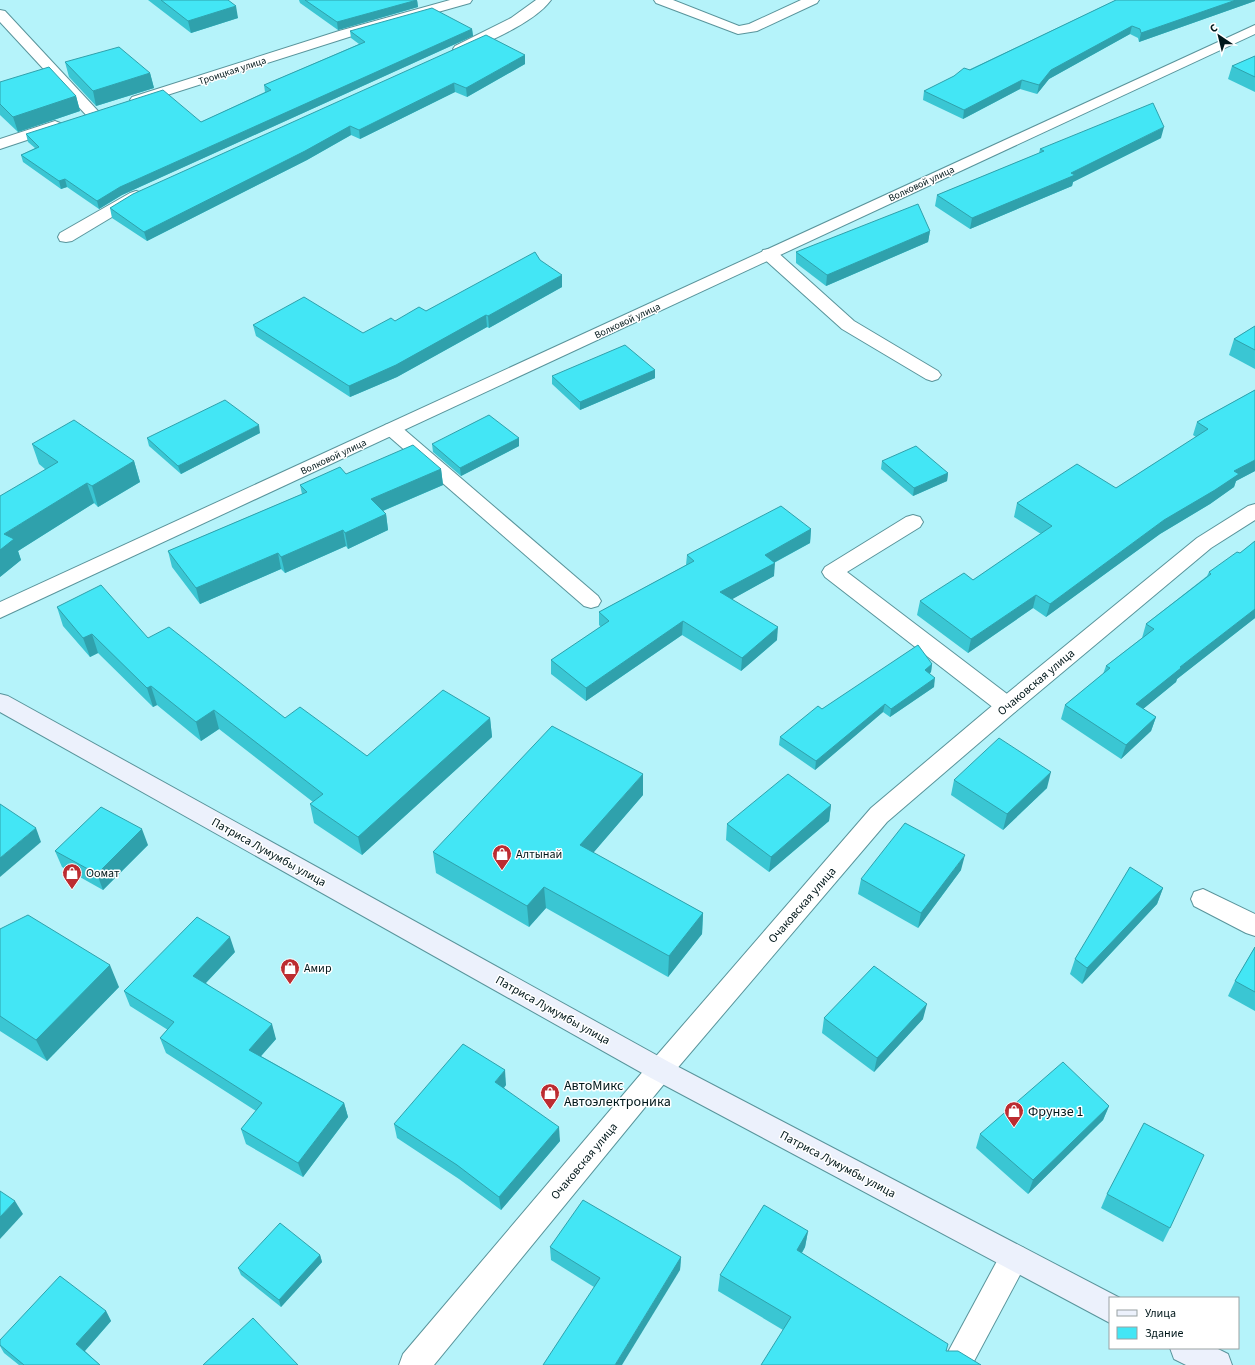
<svg xmlns="http://www.w3.org/2000/svg" width="1255" height="1365" font-family="'Source Sans 3',sans-serif">
  <style>
    .lines { fill: none; stroke-linecap: round; stroke-linejoin: round }
    .lane-casing { stroke: #59949b; stroke-width: 2 }
    .street-casing { stroke: #59949b; stroke-width: 2 }
    .secondary-casing { stroke: #59949b; stroke-width: 2 }
    .lane { fill: #fff; fill-rule: evenodd }
    .street { fill: #fff; fill-rule: evenodd }
    .secondary { fill: #ecf1fc; fill-rule: evenodd }
    .wall { fill: #3ac6d3 }
    .shaded-wall { fill: #2fa1ac }
    .building { fill: #43e6f5; stroke: #2fa1ac }
    .labels { text-anchor: middle; stroke-width: 3; stroke-linejoin: round; paint-order: stroke }
    .far-street-label { font-size: 10px; fill: #00171a; stroke: #fff }
    .street-label { font-size: 12px; fill: #00171a; stroke: #fff }
    .poi-label { font-size: 12px; fill: #00171a; stroke: #fff; text-anchor: start }
    .near-poi-label { font-size: 14px; fill: #00171a; stroke: #fff; text-anchor: start }
  </style>
  <rect width="100%" height="100%" fill="#b5f3fa"/>
  <g class="lines">
    <!-- lane casing -->
    <g class="lane-casing">
      <g id="lane">
        <path d="M769 249 775 250 854 321 938 371 941 375 938 379 932 381 926 379 842 329 763 258 761 254 763 250Z"/>
        <path d="M392 423 399 425 598 596 601 601 598 606 591 608 584 606 385 433 383 429 385 425Z"/>
        <path d="M913 515 920 517 923 522 920 527 847 572 1015 700 1018 706 1015 712 1007 714 999 712 825 577 822 572 825 567 906 517Z"/>
        <path d="M1203 889 1255 914V936L1246 933 1194 906 1191 899 1194 892Z"/>
        <path d="M1014 1244 1024 1248 1029 1258 972 1365H941L1004 1248Z"/>
      </g>
    </g>
    <!-- street casing -->
    <g class="street-casing">
      <g id="street">
        <path d="M450 0H472L470 3 349 37 142 103 137 104 132 103 130 100 132 97 339 31Z"/>
        <path d="M536 0H551C535 22 490 41 465 52L460 53 455 52 453 49 455 46 511 18Z"/>
        <path d="M654 0H673L739 26 749 24 801 0H819L817 3 757 31 738 34 656 3Z"/>
        <path d="M0 10 5 11 98 111 101 114 98 117 93 119 88 117 0 22Z"/>
        <path d="M1255 25V34L0 618V602Z"/>
        <path d="M55 121 60 123 63 126 60 129 0 149V139Z"/>
        <path d="M136 191 142 193 144 196 142 199 72 241 66 242 60 241 58 237 60 233 130 193Z"/>
        <path d="M1255 504V520L1211 548 1015 712 887 822 669 1078 434 1365H399L403 1354 651 1062 871 808 999 700 1197 538 1248 506Z"/>
      </g>
    </g>
    <!-- secondary casing -->
    <g class="secondary-casing">
      <g id="secondary">
        <path d="M0 694 8 696 669 1062 1120 1298H1110V1323L651 1078 0 712Z"/>
        <path d="M1170 1348H1216L1228 1354 1232 1365H1186L1174 1359Z"/>
      </g>
    </g>
    <!-- lane -->
    <use href="#lane" class="lane"/>
    <!-- street -->
    <use href="#street" class="street"/>
    <!-- secondary -->
    <use href="#secondary" class="secondary"/>
  </g>
  <!-- wall -->
  <g class="wall">
    <path d="M148 0H228L238 18 191 33Z"/>
    <path d="M299 0H417L418 7 338 30 300 3Z"/>
    <path d="M1116 0H1255V1L1139 42 1138 38 1130 34 1049 79 1037 94 1020 89 963 119 923 100 924 91Z"/>
    <path d="M472 29 473 36 122 195 99 209 67 187 61 189 23 162 21 155 35 148 28 142 26 134 201 122 265 92 264 85 359 44 351 38 350 31Z"/>
    <path d="M525 55V64L467 97 455 92 360 139 351 135 307 160 147 241 112 218 110 208Z"/>
    <path d="M1255 56V92L1228 79 1232 66Z"/>
    <path d="M65 62 150 73 154 88 96 106 69 77Z"/>
    <path d="M0 82 76 96 80 111 18 132 0 115Z"/>
    <path d="M1161 138 1073 182 1072 186 970 229 935 206 937 195 1039 153 1040 149Z"/>
    <path d="M930 231 928 242 826 286 796 263V252Z"/>
    <path d="M540 260 562 287 489 328 487 327 397 377 350 397 256 336 253 325 363 333 395 321 426 311Z"/>
    <path d="M1255 326V369L1229 355 1234 339Z"/>
    <path d="M655 370V378L580 410 552 384V376Z"/>
    <path d="M1255 390V471L1236 481 1234 487 1210 504 1160 534 1046 617 1033 608 968 653 917 615 920 601 973 580 1041 534 1014 517 1017 503 1116 488 1196 437 1193 435 1197 422Z"/>
    <path d="M260 433 181 474 149 446 147 438Z"/>
    <path d="M519 438V446L461 476 433 452 432 444Z"/>
    <path d="M32 444 134 461 140 482 98 507 94 503 18 551 21 560 0 577 45 469 39 464Z"/>
    <path d="M882 461 948 473 947 481 913 496 881 469Z"/>
    <path d="M441 469 443 485 383 511 386 514 388 530 348 549 346 546 285 573 281 569 200 604 172 567 168 551 302 494 300 485 346 474Z"/>
    <path d="M811 529 810 543 774 563V576L732 599 777 640 741 671 682 635 586 701 551 674V660L601 627 599 625V612L686 565 687 555Z"/>
    <path d="M1255 541V618L1177 679 1176 682 1143 709 1156 717 1151 731 1121 759 1061 719 1065 705 1103 674 1106 666 1142 638 1146 624 1207 576 1209 572 1240 553Z"/>
    <path d="M57 607 148 638 285 718 367 756 490 718 492 737 362 855 314 823 310 804 313 802 219 729 201 741 157 705 153 707 98 653 90 657 63 626Z"/>
    <path d="M932 664 931 672 929 674 934 687 890 717 883 712 815 770 779 745 780 737 822 709Z"/>
    <path d="M954 780 1047 788 1003 830 951 795Z"/>
    <path d="M643 795 593 853 703 913 702 934 668 977 546 908 529 927 436 873 433 852Z"/>
    <path d="M831 805 829 821 769 872 726 840 727 824Z"/>
    <path d="M148 845 103 890 62 867 55 851Z"/>
    <path d="M961 870 918 928 858 894 861 879Z"/>
    <path d="M1163 888 1157 904 1082 984 1070 974 1075 959Z"/>
    <path d="M0 929 119 987 47 1061 0 1031Z"/>
    <path d="M1255 947V1011L1228 996 1235 981Z"/>
    <path d="M235 952 206 983 276 1039 261 1056 344 1103 348 1117 303 1177 246 1144 241 1129 256 1111 166 1053 160 1038 168 1030 130 1006 124 991Z"/>
    <path d="M824 1018 923 1019 874 1072 822 1033Z"/>
    <path d="M506 1085 504 1088 560 1141 501 1210 459 1179 397 1138 394 1124Z"/>
    <path d="M1109 1106 1103 1120 1028 1194 976 1148 980 1134Z"/>
    <path d="M1107 1194 1170 1228 1163 1242 1101 1208Z"/>
    <path d="M808 1231 805 1247 802 1253 946 1351 981 1365 783 1330 718 1291 720 1275Z"/>
    <path d="M550 1247 681 1257 680 1270 594 1287 551 1260Z"/>
    <path d="M320 1255 322 1262 281 1307 241 1275 238 1268Z"/>
    <path d="M106 1311 111 1321 85 1351 100 1365H19L4 1353 0 1346V1340Z"/>
  </g>
  <!-- shaded-wall -->
  <g class="shaded-wall">
    <path d="M417 0 418 7 338 30 337 22Z"/>
    <path d="M1236 0H1255V1L1139 42 1141 33Z"/>
    <path d="M236 6 238 18 191 33 188 21Z"/>
    <path d="M1132 26 1130 34 1049 79 1037 94 1039 85 1051 70Z"/>
    <path d="M472 29 473 36 122 195 99 209 97 201 120 187Z"/>
    <path d="M525 55V64L467 97 466 88Z"/>
    <path d="M150 73 154 88 96 106 93 91Z"/>
    <path d="M1022 80 1020 89 963 119 964 110Z"/>
    <path d="M454 83 455 92 360 139 359 130Z"/>
    <path d="M76 96 80 111 18 132 13 117Z"/>
    <path d="M350 126 351 135 307 160 147 241 144 232Z"/>
    <path d="M1164 127 1161 138 1073 182 1072 186 970 229 972 218 1071 173Z"/>
    <path d="M65 179 67 187 61 189 59 181Z"/>
    <path d="M930 231 928 242 826 286 827 275Z"/>
    <path d="M562 275V287L489 328 488 316Z"/>
    <path d="M486 315 487 327 397 377 350 397 349 386Z"/>
    <path d="M655 370V378L580 410V402Z"/>
    <path d="M259 425 260 433 181 474 178 466Z"/>
    <path d="M519 438V446L461 476 460 468Z"/>
    <path d="M1255 460V471L1236 481 1234 487 1210 504 1160 534 1046 617 1050 604 1164 520 1234 471Z"/>
    <path d="M134 461 140 482 98 507 92 486Z"/>
    <path d="M441 469 443 485 373 515 371 499Z"/>
    <path d="M948 473 947 481 913 496 914 488Z"/>
    <path d="M87 483 94 503 18 551 21 560 0 577V550L4 534Z"/>
    <path d="M386 514 388 530 348 549 345 533Z"/>
    <path d="M811 529 810 543 764 568 765 555Z"/>
    <path d="M343 530 346 546 285 573 281 557Z"/>
    <path d="M278 553 281 569 200 604 196 588Z"/>
    <path d="M775 563 774 576 720 606V592Z"/>
    <path d="M1036 595 1033 608 968 653 971 639Z"/>
    <path d="M1255 609V618L1177 679 1176 682 1132 718 1136 704 1180 667Z"/>
    <path d="M683 621 682 635 586 701V688Z"/>
    <path d="M778 627 777 640 741 671 742 658Z"/>
    <path d="M92 634 98 653 90 657 83 638Z"/>
    <path d="M932 664 931 672 923 679 925 670Z"/>
    <path d="M935 678 934 687 890 717 891 709Z"/>
    <path d="M151 686 157 705 153 707 147 688Z"/>
    <path d="M885 704 883 712 815 770 816 761Z"/>
    <path d="M214 710 219 729 201 741 196 722Z"/>
    <path d="M1156 717 1151 731 1121 759 1126 745Z"/>
    <path d="M490 718 492 737 362 855 358 837Z"/>
    <path d="M1051 772 1047 788 1003 830 1007 814Z"/>
    <path d="M643 774V795L581 867 580 845Z"/>
    <path d="M831 805 829 821 769 872 771 857Z"/>
    <path d="M36 828 41 842 0 877V858Z"/>
    <path d="M142 829 148 845 103 890 97 874Z"/>
    <path d="M965 855 961 870 918 928 921 913Z"/>
    <path d="M544 887 546 908 529 927 527 906Z"/>
    <path d="M1163 888 1157 904 1082 984 1087 968Z"/>
    <path d="M703 913 702 934 668 977 669 956Z"/>
    <path d="M230 937 235 952 198 991 193 976Z"/>
    <path d="M110 965 119 987 47 1061 36 1040Z"/>
    <path d="M927 1004 923 1019 874 1072 877 1058Z"/>
    <path d="M272 1024 276 1039 254 1064 249 1050Z"/>
    <path d="M505 1070 506 1085 496 1097 495 1082Z"/>
    <path d="M344 1103 348 1117 303 1177 298 1163Z"/>
    <path d="M1109 1106 1103 1120 1028 1194 1033 1180Z"/>
    <path d="M559 1127 560 1141 501 1210 499 1197Z"/>
    <path d="M15 1201 23 1214 0 1239V1217Z"/>
    <path d="M808 1231 805 1247 794 1266 797 1250Z"/>
    <path d="M320 1255 322 1262 281 1307 279 1300Z"/>
    <path d="M681 1257 680 1270 622 1365H615Z"/>
    <path d="M106 1311 111 1321 82 1354 76 1344Z"/>
  </g>
  <!-- building -->
  <g class="building">
    <path d="M161 0H228L236 6 188 21Z"/>
    <path d="M305 0H417L337 22Z"/>
    <path d="M1116 0H1236L1141 33 1140 29 1132 26 1051 70 1039 85 1022 80 964 110 924 91 954 76 964 68 970 70Z"/>
    <path d="M432 8 472 29 120 187 97 201 65 179 59 181 21 155 39 147 26 134 163 90 201 122 271 90 264 85 365 42 350 31Z"/>
    <path d="M486 35 525 55 466 88 454 83 359 130 350 126 305 151 144 232 110 208 133 194Z"/>
    <path d="M119 47 150 73 93 91 65 62Z"/>
    <path d="M1255 56V77L1232 66Z"/>
    <path d="M49 67 76 96 13 117 0 104V82Z"/>
    <path d="M1153 103 1164 127 1071 173 1075 175 972 218 937 195 1044 151 1040 149Z"/>
    <path d="M918 204 930 231 827 275 796 252Z"/>
    <path d="M535 252 540 260 562 275 488 316 486 315 396 365 349 386 253 325 304 297 363 333 391 318 395 321 419 307 426 311Z"/>
    <path d="M1255 326V350L1234 339Z"/>
    <path d="M625 345 655 370 580 402 552 376Z"/>
    <path d="M1255 390V460L1234 471 1239 474 1215 490 1164 520 1050 604 1036 595 971 639 920 601 964 573 973 580 1052 526 1017 503 1077 464 1116 488 1208 429 1197 422Z"/>
    <path d="M225 400 259 425 178 466 147 438Z"/>
    <path d="M489 415 519 438 460 468 432 444Z"/>
    <path d="M74 420 134 461 92 486 87 483 4 534 14 539 0 550V496L58 462 32 444Z"/>
    <path d="M413 445 441 469 371 499 386 514 345 533 343 530 281 557 278 553 196 588 168 551 307 492 300 485 340 467 346 474Z"/>
    <path d="M916 446 948 473 914 488 882 461Z"/>
    <path d="M781 506 811 529 765 555 775 563 720 592 778 627 742 658 683 621 586 688 551 660 609 621 599 612 694 561 687 555Z"/>
    <path d="M1255 541V609L1180 667 1181 668 1136 704 1156 717 1126 745 1065 705 1110 668 1106 666 1154 629 1146 624 1211 574 1209 572 1237 552 1240 553Z"/>
    <path d="M101 585 148 638 169 627 285 718 300 707 367 756 443 690 490 718 358 837 310 804 323 794 214 710 196 722 151 686 147 688 92 634 83 638 57 607Z"/>
    <path d="M918 645 932 664 925 670 935 678 891 709 885 704 816 761 780 737 818 706 822 709Z"/>
    <path d="M552 726 643 774 580 845 703 913 669 956 544 887 527 906 433 852Z"/>
    <path d="M999 738 1051 772 1007 814 954 780Z"/>
    <path d="M788 774 831 805 771 857 727 824Z"/>
    <path d="M0 804 36 828 0 858Z"/>
    <path d="M101 807 142 829 97 874 55 851Z"/>
    <path d="M905 823 965 855 921 913 861 879Z"/>
    <path d="M1130 867 1163 888 1087 968 1075 959Z"/>
    <path d="M28 915 110 965 36 1040 0 1016V929Z"/>
    <path d="M197 917 230 937 193 976 272 1024 249 1050 344 1103 298 1163 241 1129 262 1103 160 1038 174 1022 124 991Z"/>
    <path d="M1255 947V992L1235 981Z"/>
    <path d="M874 966 927 1004 877 1058 824 1018Z"/>
    <path d="M463 1044 505 1070 495 1082 559 1127 499 1197 457 1165 394 1124Z"/>
    <path d="M1063 1062 1109 1106 1033 1180 980 1134Z"/>
    <path d="M1144 1123 1204 1155 1170 1228 1107 1194Z"/>
    <path d="M0 1191 15 1201 0 1217Z"/>
    <path d="M583 1200 681 1257 615 1365H543L600 1278 550 1247Z"/>
    <path d="M764 1205 808 1231 797 1250 948 1344 946 1351H958L981 1365H761L791 1317 720 1275Z"/>
    <path d="M280 1223 320 1255 279 1300 238 1268Z"/>
    <path d="M60 1276 106 1311 76 1344 100 1365H24L0 1345V1340Z"/>
    <path d="M253 1318 298 1365H203Z"/>
  </g>
  <!-- icons -->
  <defs>
    <g id="shop-pin" transform="scale(1)"><path d="M0 17L-7.5 6A9.5 9.5 0 1 1 7.5 6Z" fill="#bc2c31" stroke="#fff"/><path d="M-5-2.5h2.3a2.7 3.5 0 0 1 5.4 0H5L5.5 6h-11ZM-1.5-2.5h3a1.5 2.3 0 0 0-3 0Z" fill="#fff"/></g>
  </defs>
  <g fill-rule="evenodd">
    <use href="#shop-pin" x="502" y="854"/>
    <use href="#shop-pin" x="72" y="873"/>
    <use href="#shop-pin" x="290" y="968"/>
    <use href="#shop-pin" x="550" y="1093"/>
    <use href="#shop-pin" x="1014" y="1111"/>
  </g>
  <g class="labels">
    <!-- far-street labels -->
    <g class="far-street-label">
      <text transform="translate(232 70) rotate(-18)" y="4">Троицкая улица</text>
      <text transform="translate(921 183) rotate(-25)" y="4">Волковой улица</text>
      <text transform="translate(627 320) rotate(-25)" y="4">Волковой улица</text>
      <text transform="translate(333 456) rotate(-25)" y="4">Волковой улица</text>
    </g>
    <!-- street labels -->
    <g class="street-label">
      <text transform="translate(1036 682) rotate(-40)" y="4">Очаковская улица</text>
      <text transform="translate(269 852) rotate(29)" y="4">Патриса Лумумбы улица</text>
      <text transform="translate(802 905) rotate(-49)" y="4">Очаковская улица</text>
      <text transform="translate(553 1010) rotate(29)" y="4">Патриса Лумумбы улица</text>
      <text transform="translate(584 1161) rotate(-50)" y="4">Очаковская улица</text>
      <text transform="translate(838 1164) rotate(28)" y="4">Патриса Лумумбы улица</text>
    </g>
    <!-- poi labels -->
    <g class="poi-label">
      <text x="516" y="858">Алтынай</text>
      <text x="86" y="877">Оомат</text>
      <text x="304" y="972">Амир</text>
    </g>
    <!-- near-poi labels -->
    <g class="near-poi-label">
      <text x="564" y="1090">АвтоМикс<tspan x="564" dy="16">Автоэлектроника</tspan></text>
      <text x="1028" y="1116">Фрунзе 1</text>
    </g>
  </g>
  <!-- legend -->
  <rect x="1109" y="1297" width="130" height="52" fill="#ffffff" stroke="#99a2a3"/>
  <rect x="1117" y="1310" width="20" height="6" fill="#ecf1fc" stroke="#99a2a3"/>
  <text x="1145" y="1317" font-size="12" fill="#00171a">Улица</text>
  <rect x="1117" y="1327" width="20" height="12" fill="#43e6f5" stroke="#99a2a3"/>
  <text x="1145" y="1337" font-size="12" fill="#00171a">Здание</text>
  <!-- north arrow -->
  <g transform="translate(1219 36) rotate(325)" stroke="#ffffff" stroke-width="3" paint-order="stroke">
  <path d="M0-3L7 15L0 10L-7 15Z" fill="#00171a"/>
  <text y="-6" font-size="11" font-weight="bold" text-anchor="middle" fill="#00171a">С</text>
  </g>
</svg>
